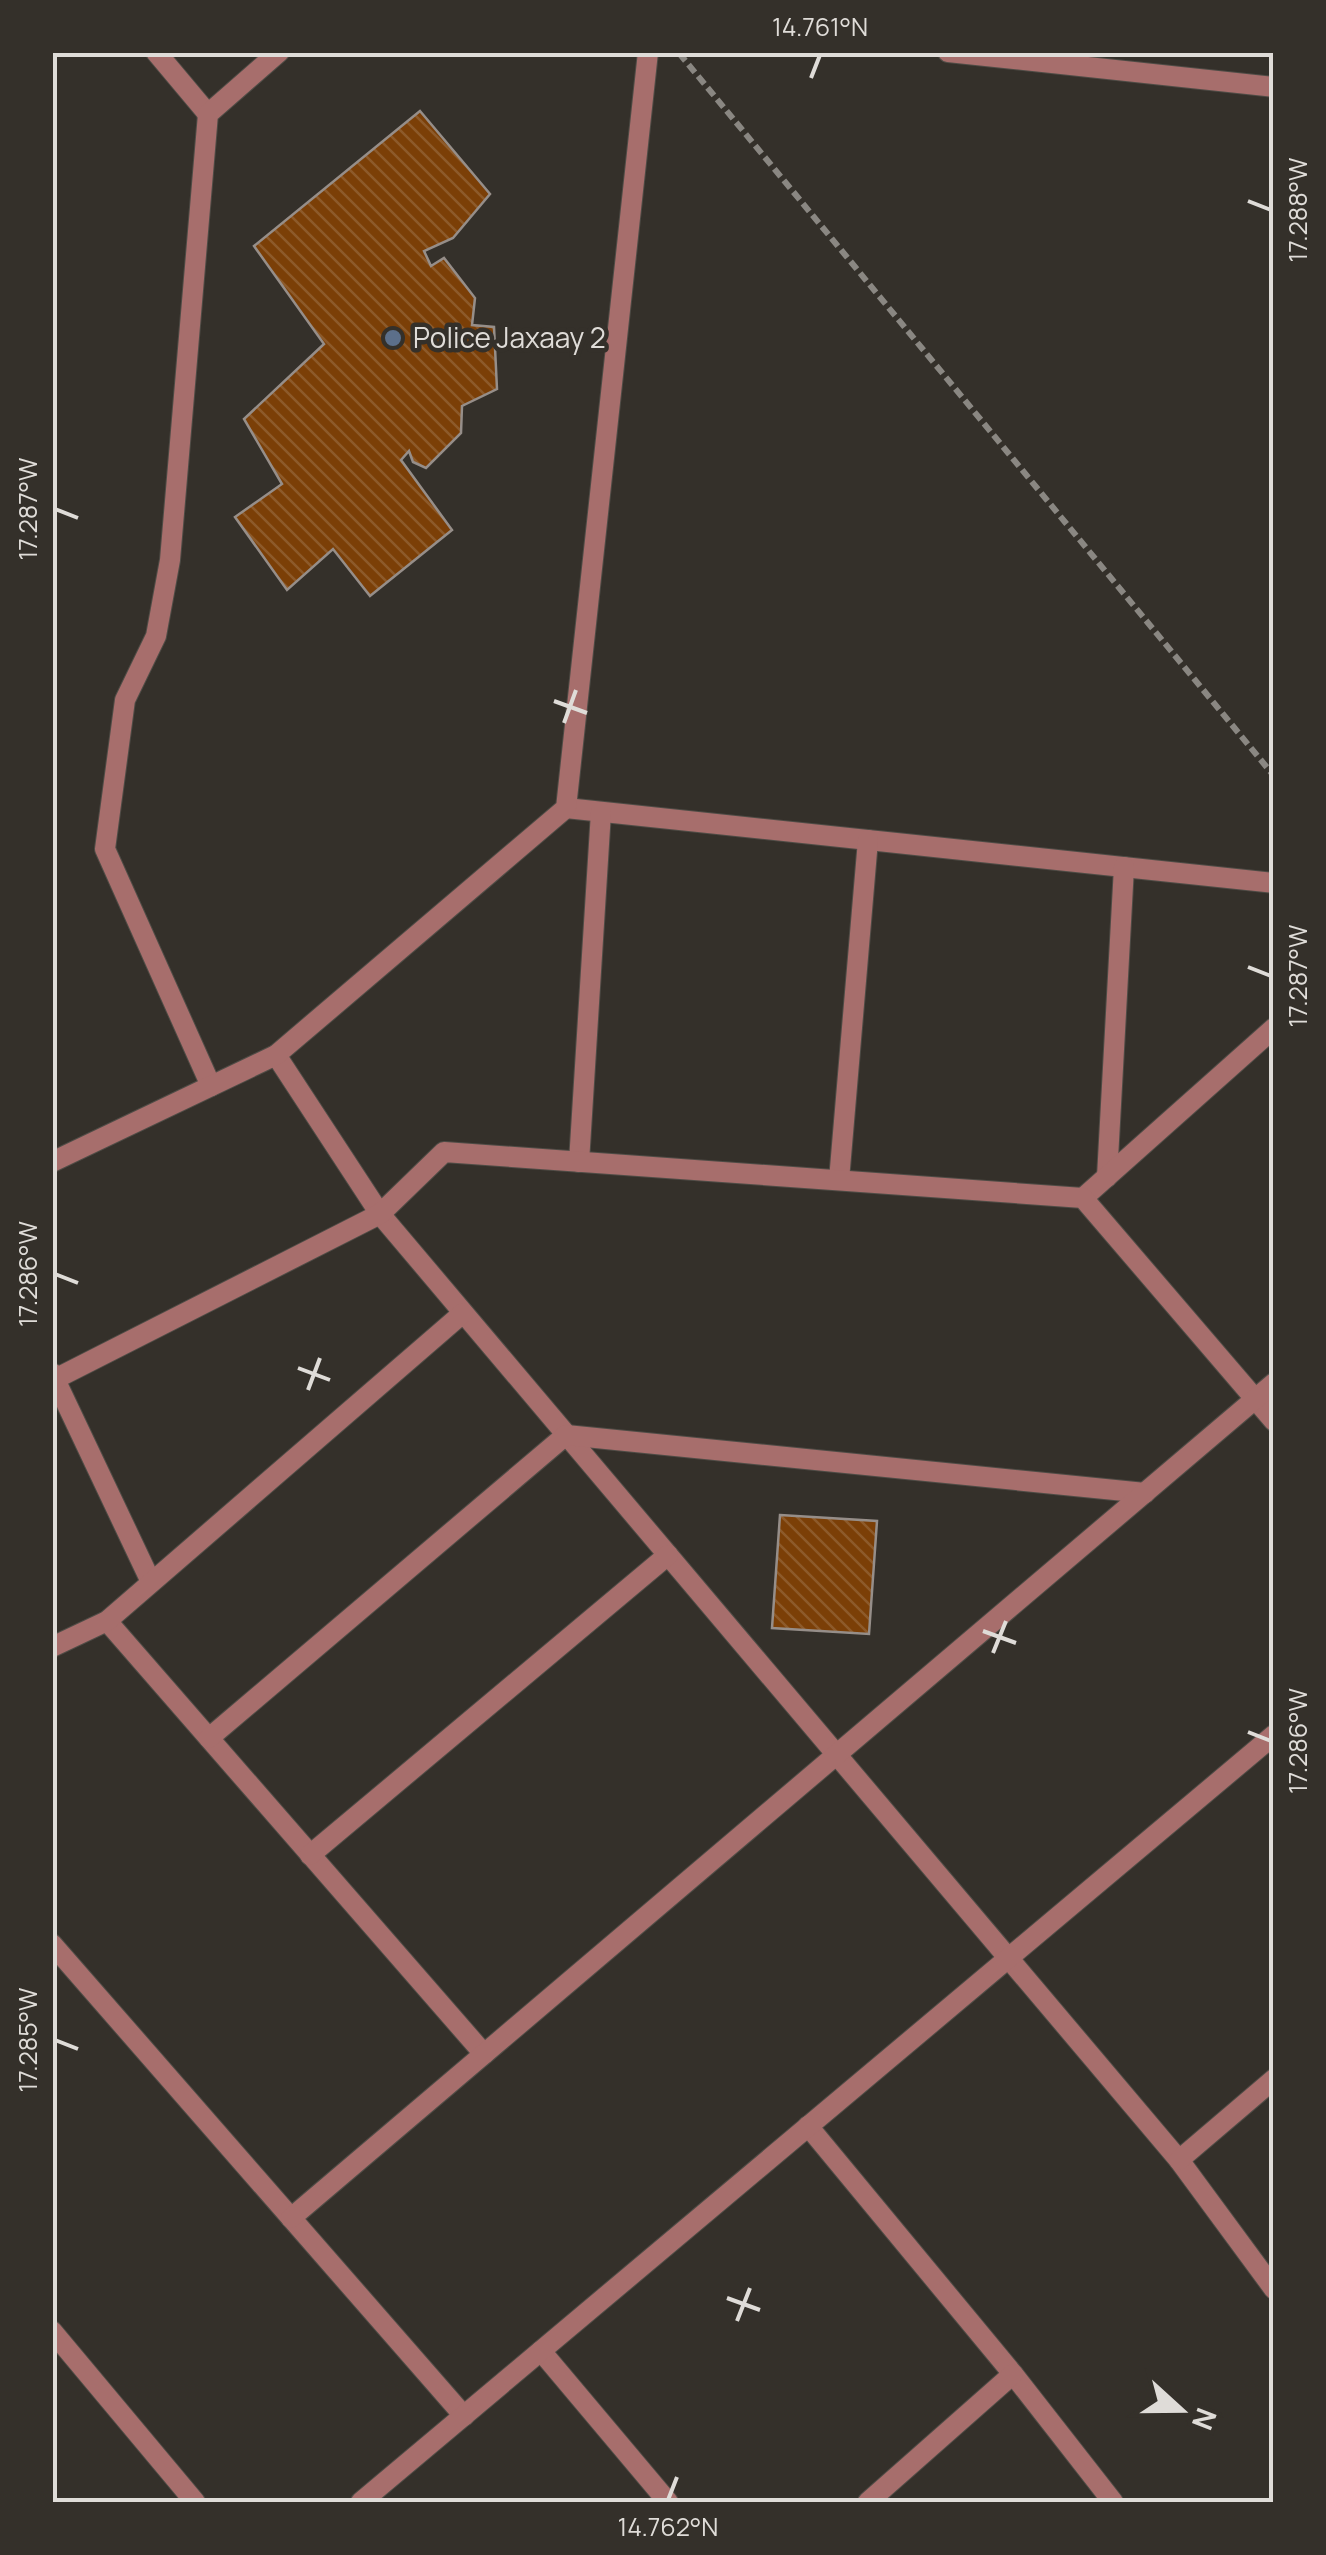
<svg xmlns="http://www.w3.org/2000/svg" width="1326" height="2555" font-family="Manrope,sans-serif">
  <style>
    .building { fill: url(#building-back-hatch); stroke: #968e89; stroke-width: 2.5 }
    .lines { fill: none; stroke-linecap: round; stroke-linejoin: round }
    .minor-casing { stroke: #4f4c46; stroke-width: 22 }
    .path { stroke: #8a8782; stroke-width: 6; stroke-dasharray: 10 5; stroke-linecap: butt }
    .minor { stroke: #a76e6c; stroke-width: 20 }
    .ticks { fill: none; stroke: #dfdcd8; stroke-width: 4 }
    .service-dot { fill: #5c6f8a; stroke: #34302a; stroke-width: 4 }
    .labels { text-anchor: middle; stroke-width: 9; stroke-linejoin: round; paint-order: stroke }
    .poi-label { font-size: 28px; fill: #dfdcd8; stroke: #34302a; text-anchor: start }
    .neatline { fill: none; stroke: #dfdcd8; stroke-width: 4 }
    .ticks-label { font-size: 25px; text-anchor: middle; fill: #dfdcd8 }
  </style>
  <defs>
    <pattern id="building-back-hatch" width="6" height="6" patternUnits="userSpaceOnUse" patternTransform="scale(2.5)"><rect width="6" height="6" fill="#7b3f07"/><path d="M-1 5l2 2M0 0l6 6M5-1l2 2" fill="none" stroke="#8d5a2a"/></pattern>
  </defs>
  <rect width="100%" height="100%" fill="#34302a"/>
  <!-- building -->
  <g class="building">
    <path d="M420 111 490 194 453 238 424 251 431 266 444 258 475 298 472 325 494 327 497 389 462 406 461 433 426 468 413 462 409 451 401 460 452 530 370 596 333 549 287 590 235 517 282 484 244 419 324 344 254 246Z"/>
    <path d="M780 1515 877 1521 869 1634 772 1628Z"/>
  </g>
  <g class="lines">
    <!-- minor casing -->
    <g class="minor-casing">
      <g id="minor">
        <path d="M156 52 208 114"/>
        <path d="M948 52 1274 87"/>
        <path d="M566 808 1274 883"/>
        <path d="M276 1055 380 1214 1179 2160 1274 2289"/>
        <path d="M211 1086 105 849 125 700 156 636 170 560 208 114 279 52"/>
        <path d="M52 1162 276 1055 566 808 648 52"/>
        <path d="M579 1162 601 812"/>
        <path d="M1107 1177 1124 867"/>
        <path d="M839 1180 868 840"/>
        <path d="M1083 1198 1274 1028"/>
        <path d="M52 1373 151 1582"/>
        <path d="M55 1379 380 1214 444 1152 1083 1198 1274 1421"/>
        <path d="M107 1621 484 2054"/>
        <path d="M52 1647 107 1621 463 1313"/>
        <path d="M209 1738 566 1435 1145 1493"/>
        <path d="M310 1855 668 1555"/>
        <path d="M52 1944 464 2416"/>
        <path d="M808 2126 1013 2374 1113 2502"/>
        <path d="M1179 2160 1274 2079"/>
        <path d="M291 2218 1274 1383"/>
        <path d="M52 2331 195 2502"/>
        <path d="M541 2351 668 2502"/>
        <path d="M361 2502 1274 1735"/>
        <path d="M868 2502 1013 2374"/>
      </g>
    </g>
    <!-- path -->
    <path class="path" d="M679 53 1274 776"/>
    <!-- minor -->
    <use href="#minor" class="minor"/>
  </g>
  <!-- ticks -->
  <path class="ticks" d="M811 78 820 55M1248 201 1271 210M55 509 78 518M554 701 587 713M564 723 576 690M1248 967 1271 976M55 1274 78 1283M298 1368 330 1380M308 1390 320 1358M983 1631 1016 1643M993 1653 1006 1621M1248 1732 1271 1741M55 2040 78 2049M727 2298 760 2310M737 2321 750 2288M668 2500 677 2477"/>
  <!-- markers -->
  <circle class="service-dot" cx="393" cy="338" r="10"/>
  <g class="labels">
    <!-- poi labels -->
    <g class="poi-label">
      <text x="413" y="348">Police Jaxaay 2</text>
    </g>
  </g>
  <!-- border -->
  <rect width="1326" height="2555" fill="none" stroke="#34302a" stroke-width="110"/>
  <!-- north arrow -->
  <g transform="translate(1181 2410) rotate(111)" stroke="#34302a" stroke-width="8" paint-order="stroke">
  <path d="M0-8L18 38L0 25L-18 38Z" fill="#dfdcd8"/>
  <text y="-15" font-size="28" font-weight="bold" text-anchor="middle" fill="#dfdcd8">N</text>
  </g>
  <rect x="55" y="55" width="1216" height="2445" class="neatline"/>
  <g class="ticks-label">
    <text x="820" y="36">14.761°N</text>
    <text transform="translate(1298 210) rotate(-90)" y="9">17.288°W</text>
    <text transform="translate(28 509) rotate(-90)" y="9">17.287°W</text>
    <text transform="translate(1298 976) rotate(-90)" y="9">17.287°W</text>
    <text transform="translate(28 1274) rotate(-90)" y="9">17.286°W</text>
    <text transform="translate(1298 1741) rotate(-90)" y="9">17.286°W</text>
    <text transform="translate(28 2040) rotate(-90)" y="9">17.285°W</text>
    <text x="668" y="2536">14.762°N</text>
  </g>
</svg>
